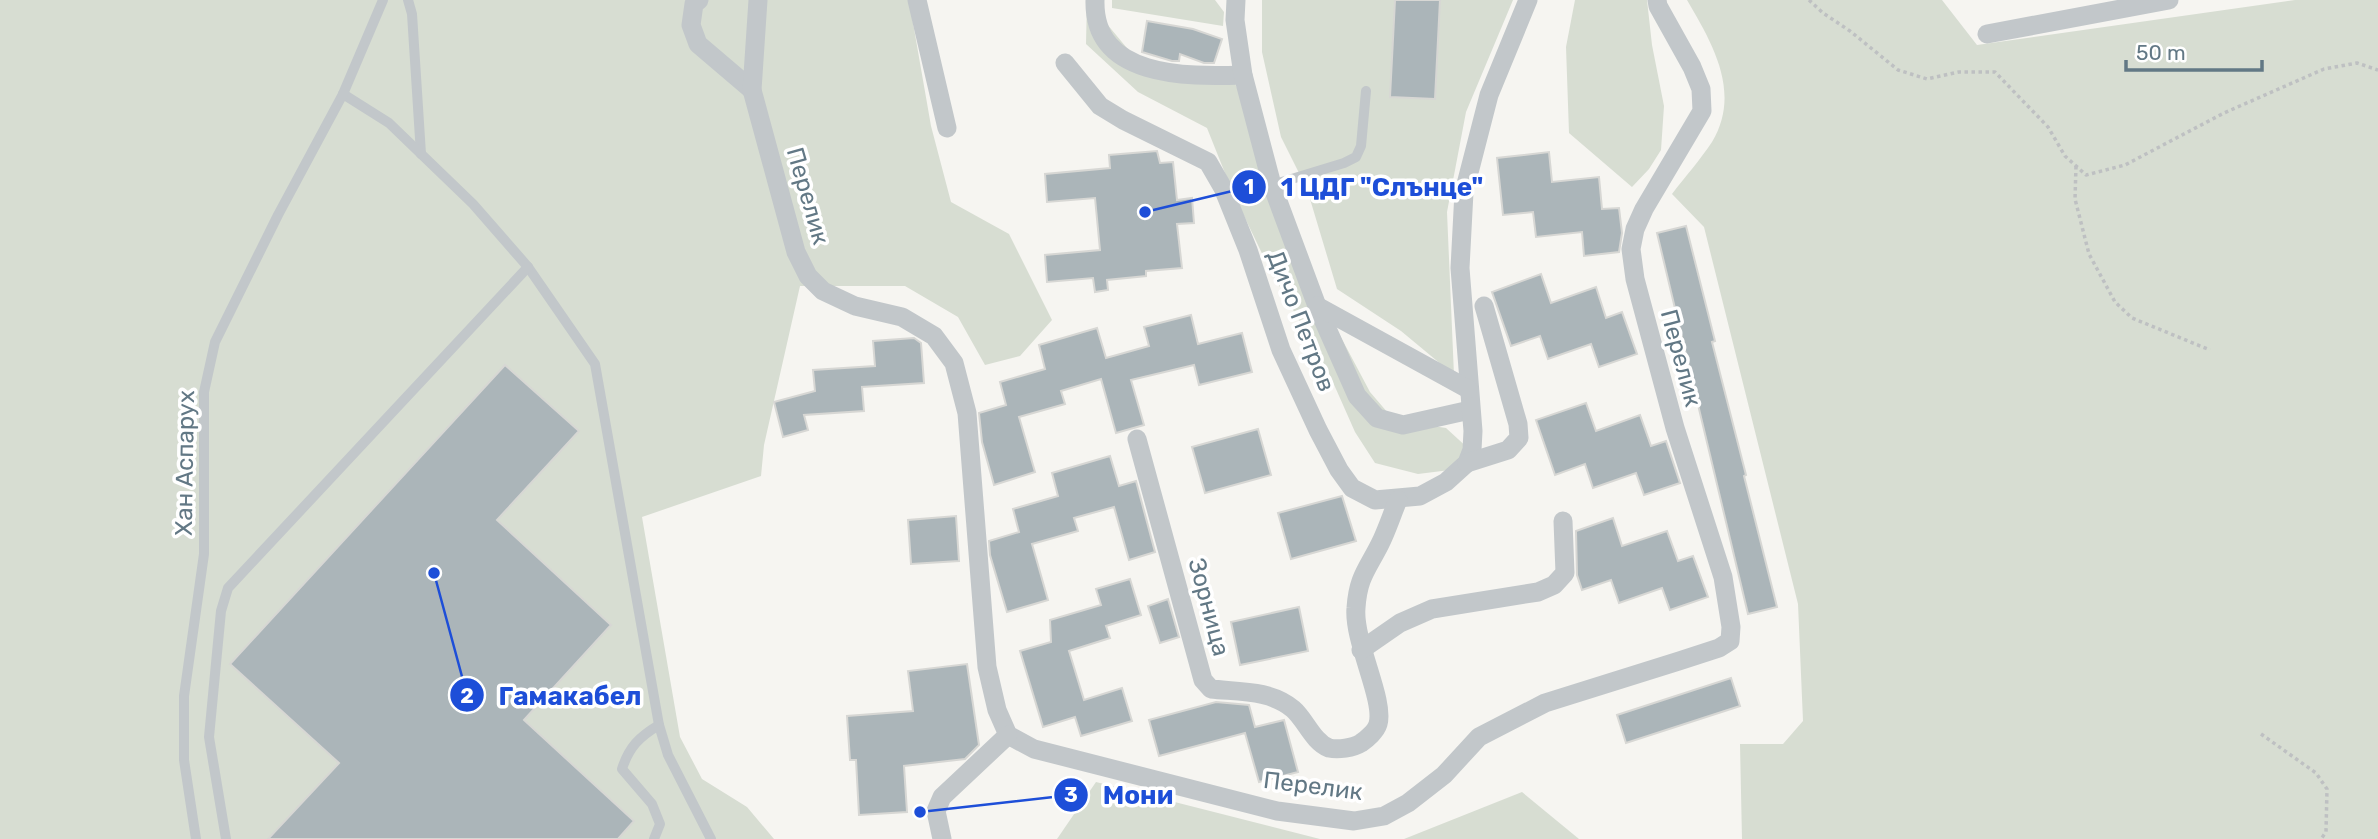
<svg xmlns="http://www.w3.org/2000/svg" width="2378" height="839" font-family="Rubik,sans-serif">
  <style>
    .green { fill: #d7ddd2 }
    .building { fill: #abb5b9; stroke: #d7d7d4; stroke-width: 2 }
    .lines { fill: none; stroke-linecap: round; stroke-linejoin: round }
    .path { stroke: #bec0c2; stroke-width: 3.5; stroke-dasharray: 3.5 3.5; stroke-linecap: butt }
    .service { stroke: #c2c7ca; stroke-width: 10 }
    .minor { stroke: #c2c7ca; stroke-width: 19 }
    .labels { text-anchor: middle; stroke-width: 7; stroke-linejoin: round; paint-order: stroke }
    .street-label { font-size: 24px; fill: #627885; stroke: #fff }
    .leader { fill: none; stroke: #1d4ed8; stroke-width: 2.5 }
    .callout-dot { fill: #1d4ed8; stroke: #fff; stroke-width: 2.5 }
    .mark-label { font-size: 21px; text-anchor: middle; font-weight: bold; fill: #fff }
    .callout-label { font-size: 26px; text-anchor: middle; font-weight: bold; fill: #1d4ed8; stroke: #fff; stroke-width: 7; stroke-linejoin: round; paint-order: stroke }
  </style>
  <rect width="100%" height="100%" fill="#f6f5f1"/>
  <!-- green -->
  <g class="green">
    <path d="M0 0H909L931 126 951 202 1009 234 1052 320 1020 356 985 365 958 317 905 286H800L764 445 761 476 642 517 680 737 702 779 747 807 774 839H0Z"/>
    <path d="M1087 0 1141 65 1235 84 1257 123 1327 311 1370 392 1394 420 1446 428 1470 450 1450 470 1418 474 1375 463 1355 432 1328 371 1269 268 1233 193 1207 128 1138 92 1086 44Z"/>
    <path d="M1112 0H1215L1224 12 1223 26 1112 8Z"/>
    <path d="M1262 0H1513L1466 112 1447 212 1454 375 1401 331 1337 289 1307 189 1281 137 1262 52Z"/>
    <path d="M1575 0H1647L1652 45 1664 106 1661 150 1649 169 1632 187 1569 133 1566 47Z"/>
    <path d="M1687 0H1942L1977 45 2295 0H2378V839H1742L1740 744H1783L1803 721 1798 604 1704 227 1672 194C1685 177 1700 160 1712 142 1742 92 1712 43 1687 0Z"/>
    <path d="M1096 782 1320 839H1057Z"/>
    <path d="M1522 792 1579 839H1404Z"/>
  </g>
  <!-- building -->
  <g class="building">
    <path d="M1395 0H1440L1435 99 1390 97Z"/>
    <path d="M1147 21 1193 29 1222 39 1214 63H1204L1180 54 1179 61H1172L1142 52Z"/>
    <path d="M1157 151 1160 163 1173 162 1177 200 1192 198 1194 223 1177 224 1182 268 1146 271V276L1107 280 1108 290 1095 292 1093 278 1047 282 1045 255 1100 250 1095 198 1047 202 1045 174 1110 168 1109 155Z"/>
    <path d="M1549 152 1552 182 1599 177 1602 209 1619 208 1622 233 1619 252 1584 256 1582 232 1536 237 1533 212 1503 215 1497 158Z"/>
    <path d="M1686 226 1715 341 1712 342 1746 475 1744 476 1777 607 1748 614 1657 233Z"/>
    <path d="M1541 274 1551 303 1596 287 1606 318 1622 312 1637 354 1599 367 1591 344 1548 359 1540 336 1511 346 1492 292Z"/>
    <path d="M1191 315 1198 344 1242 333 1252 372 1199 385 1194 365 1131 380 1144 425 1116 433 1101 379 1061 391 1065 404 1019 417 1035 472 994 485 982 442 979 413 1006 405 1000 382 1045 369 1039 345 1097 328 1106 358 1149 346 1144 327Z"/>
    <path d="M914 338 921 343 924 383 862 387 864 411 804 415 808 430 783 437 774 402 815 391 813 370 875 366 873 341Z"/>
    <path d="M505 365 579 431 497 520 611 625 524 720 634 821 618 839H268L339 763 230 664Z"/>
    <path d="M1586 403 1596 431 1640 415 1651 446 1666 441 1680 483 1644 495 1636 473 1593 488 1585 464 1555 475 1536 420Z"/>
    <path d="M1258 429 1271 475 1205 493 1192 447Z"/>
    <path d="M1110 456 1119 486 1136 481 1155 552 1129 560 1114 507 1074 518 1078 531 1032 544 1048 600 1007 612 990 555 989 541 1019 532 1013 509 1058 496 1052 473Z"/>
    <path d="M1342 496 1356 541 1291 559 1278 513Z"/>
    <path d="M956 516 959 561 911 564 908 520Z"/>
    <path d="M1613 518 1622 546 1667 531 1678 561 1693 556 1708 597 1670 610 1662 588 1619 603 1611 580 1582 590 1577 575 1576 531Z"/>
    <path d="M1130 579 1141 615 1106 626 1110 638 1069 651 1084 700 1122 688 1132 721 1081 736 1075 717 1043 727 1020 651 1051 642 1050 620 1101 605 1096 589Z"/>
    <path d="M1168 599 1179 637 1160 643 1148 606Z"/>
    <path d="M1299 607 1308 651 1240 665 1231 622Z"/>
    <path d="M967 664 979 745 965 759 904 766 907 812 859 815 856 760H850L847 716 913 711 908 671Z"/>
    <path d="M1731 678 1740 706 1626 743 1617 715Z"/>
    <path d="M1216 702 1249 705 1255 727 1284 720 1298 772 1259 782 1245 733 1159 756 1149 720Z"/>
  </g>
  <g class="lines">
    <!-- path -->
    <g class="path">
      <path d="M1809 0 1823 13 1850 31 1898 70 1927 79 1959 72H1995L2048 127 2065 156 2086 175 2125 165 2224 113 2324 69 2357 63 2378 70"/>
      <path d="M2076 166 2075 199 2089 254 2115 302 2132 318 2210 350"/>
      <path d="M2261 734 2316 773 2327 789 2326 832 2321 839"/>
    </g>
    <!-- service -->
    <g class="service">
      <path d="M408 0 412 14 421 154"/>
      <path d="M343 94 389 123 473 204 528 267 595 364 659 725 668 755 711 839"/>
      <path d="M1272 185 1344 163 1356 157 1361 146 1366 91"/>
      <path d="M196 839 184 760V696L204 554V392L215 342 278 215 343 94 383 0"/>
      <path d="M226 839 209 737 221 611 228 588 528 267"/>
      <path d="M654 839 660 824 652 804 622 769C629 747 639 737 659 725"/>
    </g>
    <!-- minor -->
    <g class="minor">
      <path d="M699 0 694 4 691 25 698 44 752 90"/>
      <path d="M758 0 752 90 796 252 808 276 823 291 855 306 902 317 934 336 954 363 967 413 987 667 997 710 1008 735 1034 749 1277 811 1354 821 1384 816 1408 803 1444 775 1479 737 1545 703 1679 661 1719 648 1730 641 1731 627 1723 577 1675 428 1635 279 1631 249 1635 229 1644 209 1702 111 1701 89 1692 67 1658 6 1657 0"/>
      <path d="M917 0 947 128"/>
      <path d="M1095 0C1093 78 1186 77 1243 75"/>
      <path d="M1236 0 1235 20 1243 75 1272 185 1317 306 1357 396 1377 418 1403 425 1470 410"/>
      <path d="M1987 34 2169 0"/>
      <path d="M1065 63 1100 106 1123 120 1208 162 1223 188 1248 250 1281 350 1318 430 1339 470 1352 488 1375 500 1420 496 1446 482 1467 463 1472 450 1473 431 1460 268 1464 192 1489 95 1528 0"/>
      <path d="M1317 306 1468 389"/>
      <path d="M1137 439 1203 680 1211 689C1239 692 1271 690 1293 709 1305 719 1313 742 1329 748 1338 750 1353 748 1361 743 1367 739 1376 731 1378 724 1385 700 1353 641 1356 608 1358 577 1367 570 1380 544 1387 530 1392 514 1398 500"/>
      <path d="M1467 463 1508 450 1519 438 1518 424 1484 306"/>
      <path d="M1361 650 1400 623 1432 609 1538 592 1554 585 1565 573 1563 521"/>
      <path d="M942 839 936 811 942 797 1008 735"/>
    </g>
  </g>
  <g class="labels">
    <!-- street labels -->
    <g class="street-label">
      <text transform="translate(808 196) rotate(74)" y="8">Перелик</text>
      <text transform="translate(1301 321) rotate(69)" y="8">Дичо Петров</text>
      <text transform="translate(1681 358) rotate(75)" y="8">Перелик</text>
      <text transform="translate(185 463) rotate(-89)" y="8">Хан Аспарух</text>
      <text transform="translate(1209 607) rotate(75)" y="8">Зорница</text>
      <text transform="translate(1313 786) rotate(7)" y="8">Перелик</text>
    </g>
  </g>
  <!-- callouts -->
  <path class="leader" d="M1145 212L1249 187M434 573L467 695M920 812L1071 795"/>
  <g class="callout-dot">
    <circle cx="1145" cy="212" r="7"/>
    <circle cx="434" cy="573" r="7"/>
    <circle cx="920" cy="812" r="7"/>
    <circle cx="1249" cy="187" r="18"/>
    <circle cx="467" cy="695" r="18"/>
    <circle cx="1071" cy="795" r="18"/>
  </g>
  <g class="mark-label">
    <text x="1249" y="194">1</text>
    <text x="467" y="703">2</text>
    <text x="1071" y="802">3</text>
  </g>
  <g class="callout-label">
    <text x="1382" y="196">1 ЦДГ "Слънце"</text>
    <text x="570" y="705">Гамакабел</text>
    <text x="1138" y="804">Мони</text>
  </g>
  <!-- scale -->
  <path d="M2126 60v10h136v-10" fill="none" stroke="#627885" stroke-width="3.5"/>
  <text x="2136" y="60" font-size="21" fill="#627885" stroke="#ffffff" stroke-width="5" paint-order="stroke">50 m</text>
</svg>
